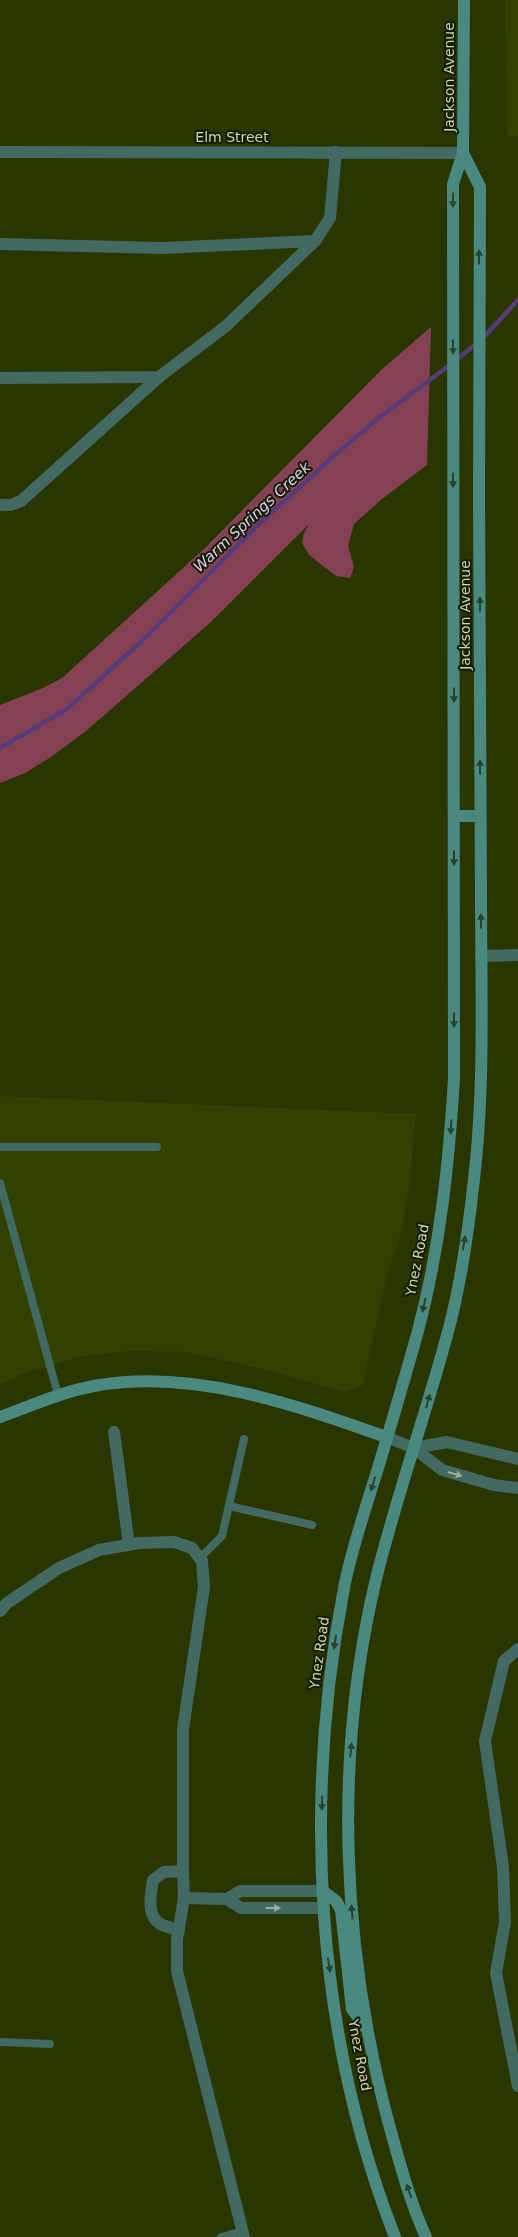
<svg xmlns="http://www.w3.org/2000/svg" width="518" height="2237" font-family="'DejaVu Sans',sans-serif">
  <style>
    .built { fill: #314100 }
    .green { fill: #854154 }
    .lines { fill: none; stroke-linecap: round; stroke-linejoin: round }
    .stream { stroke: #573b79; stroke-width: 4.5 }
    .lane { stroke: #436963; stroke-width: 8 }
    .street { stroke: #436963; stroke-width: 12 }
    .secondary { stroke: #4a897f; stroke-width: 12 }
    .oneway { fill: #27422d }
    .oneway2 { fill: #9bb098 }
    .labels { text-anchor: middle; stroke-width: 4; stroke-linejoin: round; paint-order: stroke }
    .street-label { font-size: 14px; fill: #cbd7b4; stroke: #141c01 }
    .water-label { font-size: 15px; font-style: italic; fill: #ded0f5; stroke: #141c01 }
  </style>
  <rect width="100%" height="100%" fill="#293600"/>
  <!-- built -->
  <g class="built">
    <path d="M505 0H518V136L507 137Z"/>
    <path d="M0 1096 416 1114 410 1181 401 1234 387 1275 363 1385 344 1392 267 1370 187 1352 131 1351 83 1356 27 1372 0 1384Z"/>
  </g>
  <!-- green -->
  <path class="green" d="M431 327 427 465 382 499 354 524 348 546 354 567 350 578 336 576 309 555 302 543 304 533 309 524 211 622 86 731 51 757 25 773 0 783V705L43 688 62 678 205 548 381 370Z"/>
  <g class="lines">
    <!-- stream -->
    <g class="stream">
      <path d="M483 338 518 300"/>
      <path d="M456 360 477 343"/>
      <path d="M0 748 67 709 143 640 258 525 335 455 376 420 450 365"/>
    </g>
    <!-- lane -->
    <g class="lane">
      <path d="M0 1147H157"/>
      <path d="M0 1183 58 1395"/>
      <path d="M229 1506 312 1525"/>
      <path d="M200 1558 222 1536 244 1439"/>
      <path d="M0 2042 50 2044"/>
      <path d="M221 2237 243 2231"/>
    </g>
    <!-- street -->
    <g class="street">
      <path d="M0 152 463 153"/>
      <path d="M0 244 162 248 315 241"/>
      <path d="M0 378 159 377 226 326 315 241 330 218 336 152"/>
      <path d="M0 505H11L21 501 159 377"/>
      <path d="M481 956 518 955"/>
      <path d="M114 1432 129 1545"/>
      <path d="M386 1437 414 1448 442 1470 494 1485 518 1488"/>
      <path d="M414 1448 447 1442 518 1459"/>
      <path d="M0 1611 7 1603 59 1568 99 1550 139 1543 174 1542 192 1548 202 1561 204 1587 183 1729V1871"/>
      <path d="M518 1649 504 1661 485 1741 503 1867 505 1922 496 1973 518 2086"/>
      <path d="M227 1899 240 1891H323"/>
      <path d="M179 1930C173 1928 164 1927 159 1923 146 1914 151 1893 153 1880L164 1872 183 1871 184 1898"/>
      <path d="M244 2237 177 1971V1939L184 1898 227 1899 241 1908H324"/>
    </g>
    <!-- secondary -->
    <g class="secondary">
      <path d="M454 816H480"/>
      <path d="M0 1417C31 1406 61 1392 94 1386 191 1368 296 1405 386 1437"/>
      <path d="M323 1891 336 1901 341 1910 352 2009 366 2028"/>
      <path d="M395 2237C315 2033 303 1802 344 1588 352 1547 366 1507 378 1468 392 1422 405 1377 418 1331 440 1248 449 1163 454 1078L453 184 463 153 464 0"/>
      <path d="M426 2237C410 2202 400 2164 390 2128 341 1949 333 1755 377 1575 398 1491 427 1411 449 1328 461 1282 469 1226 474 1179 485 1086 481 989 481 895 480 762 480 629 479 496L480 187 463 153"/>
    </g>
  </g>
  <!-- one-way arrows -->
  <defs><path id="oneway-solid" d="M-6-.8H1V-3.2L6.5 0L1 3.2V.8H-6Z" transform="scale(1.25)"/></defs>
  <g class="oneway">
    <use href="#oneway-solid" transform="translate(453 200) rotate(91)"/>
    <use href="#oneway-solid" transform="translate(479 257) rotate(-89)"/>
    <use href="#oneway-solid" transform="translate(453 347) rotate(89)"/>
    <use href="#oneway-solid" transform="translate(453 480) rotate(90)"/>
    <use href="#oneway-solid" transform="translate(480 604) rotate(-90)"/>
    <use href="#oneway-solid" transform="translate(454 695) rotate(90)"/>
    <use href="#oneway-solid" transform="translate(480 767) rotate(-90)"/>
    <use href="#oneway-solid" transform="translate(454 858) rotate(90)"/>
    <use href="#oneway-solid" transform="translate(481 921) rotate(-90)"/>
    <use href="#oneway-solid" transform="translate(454 1020) rotate(90)"/>
    <use href="#oneway-solid" transform="translate(451 1127) rotate(93)"/>
    <use href="#oneway-solid" transform="translate(464 1243) rotate(-81)"/>
    <use href="#oneway-solid" transform="translate(424 1305) rotate(103)"/>
    <use href="#oneway-solid" transform="translate(428 1401) rotate(-75)"/>
    <use href="#oneway-solid" transform="translate(373 1484) rotate(107)"/>
    <use href="#oneway-solid" transform="translate(335 1642) rotate(99)"/>
    <use href="#oneway-solid" transform="translate(351 1750) rotate(-84)"/>
    <use href="#oneway-solid" transform="translate(322 1803) rotate(92)"/>
    <use href="#oneway-solid" transform="translate(352 1912) rotate(-95)"/>
    <use href="#oneway-solid" transform="translate(329 1965) rotate(81)"/>
    <use href="#oneway-solid" transform="translate(409 2191) rotate(-109)"/>
  </g>
  <g class="oneway2">
    <use href="#oneway-solid" transform="translate(455 1474) rotate(16)"/>
    <use href="#oneway-solid" transform="translate(273 1908)"/>
  </g>
  <g class="labels">
    <!-- street labels -->
    <g class="street-label">
      <text transform="translate(449 77) rotate(-90)" y="5">Jackson Avenue</text>
      <text x="232" y="142">Elm Street</text>
      <text transform="translate(465 615) rotate(-90)" y="5">Jackson Avenue</text>
      <text transform="translate(417 1260) rotate(-79)" y="5">Ynez Road</text>
      <text transform="translate(319 1653) rotate(-82)" y="5">Ynez Road</text>
      <text transform="translate(360 2055) rotate(79)" y="5">Ynez Road</text>
    </g>
    <!-- water labels -->
    <g class="water-label">
      <text transform="translate(252 517) rotate(-43)" y="5">Warm Springs Creek</text>
    </g>
  </g>
</svg>
